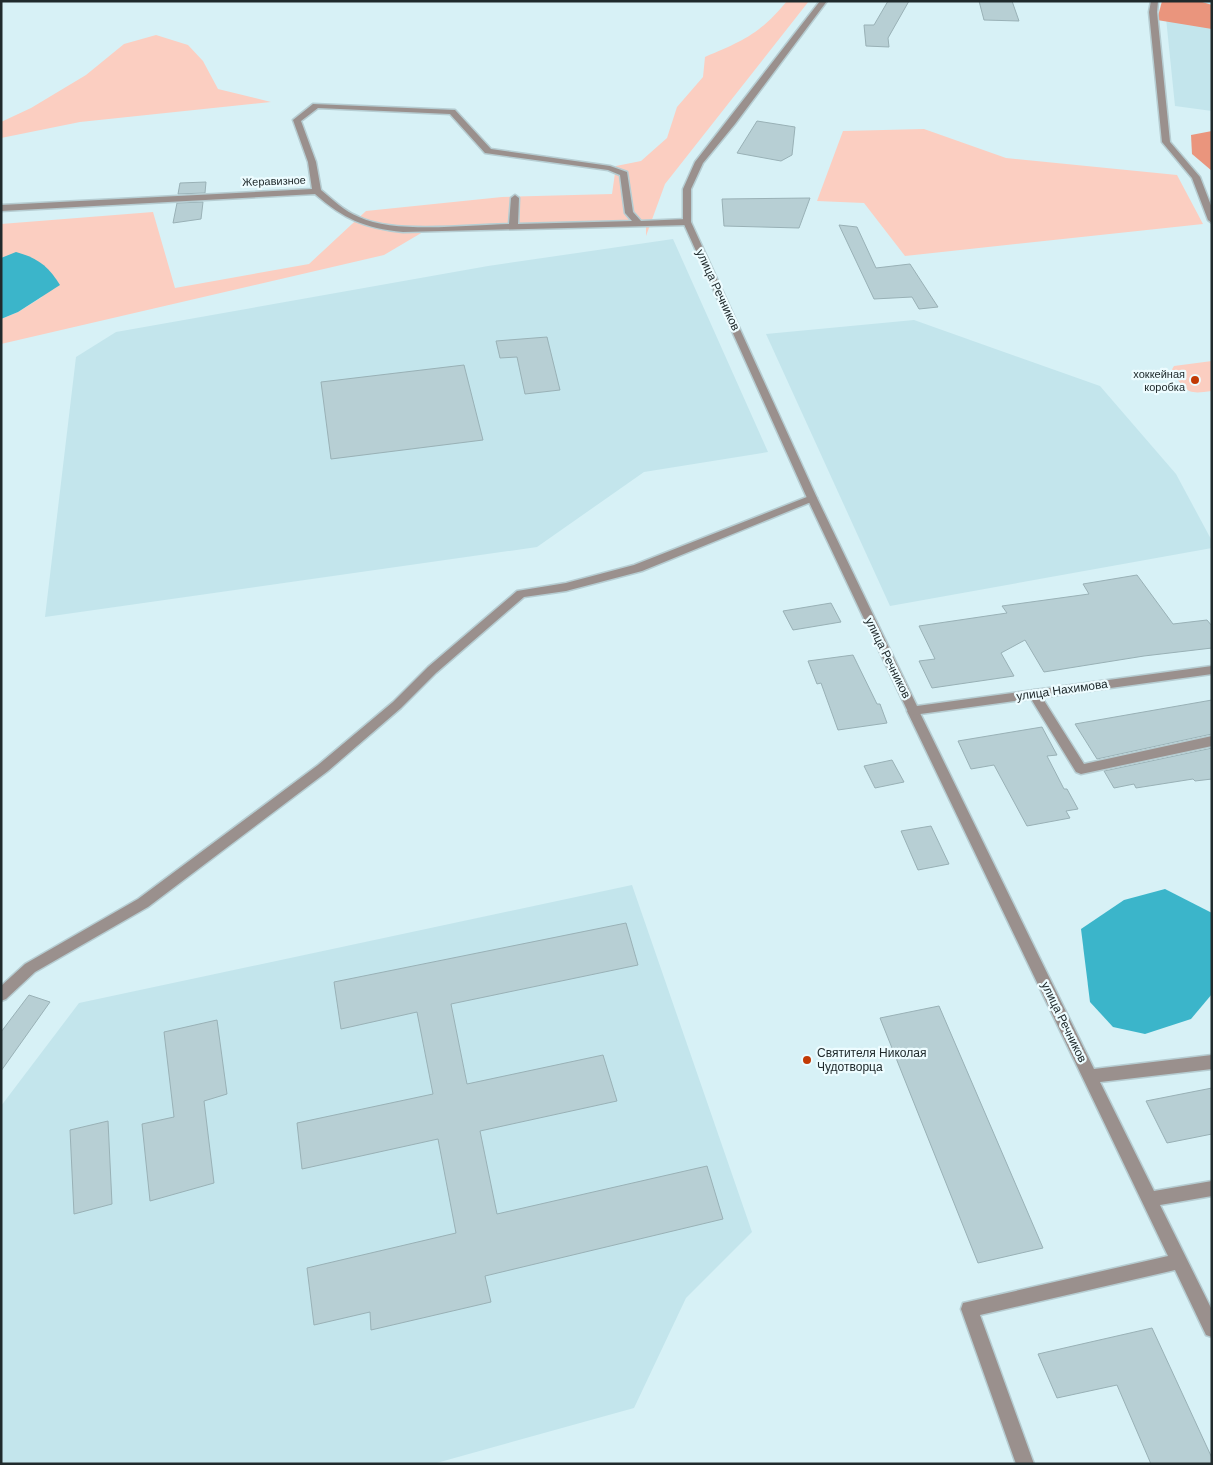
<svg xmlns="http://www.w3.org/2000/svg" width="1213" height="1465" font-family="Arial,sans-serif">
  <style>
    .built { fill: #c3e5ec }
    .green { fill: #fbcec1 }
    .forest { fill: #ea957d }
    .water { fill: #3bb5ca }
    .building { fill: #b7cfd4; stroke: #99b1b6 }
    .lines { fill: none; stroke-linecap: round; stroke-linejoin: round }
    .service-casing { stroke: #b6cdd2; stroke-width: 3 }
    .minor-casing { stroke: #b6cdd2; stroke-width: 3 }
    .tertiary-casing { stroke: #b6cdd2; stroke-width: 3 }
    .service { fill: #9a908d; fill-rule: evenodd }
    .minor { fill: #9a908d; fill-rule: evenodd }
    .tertiary { fill: #9a908d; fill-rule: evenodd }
    .poi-dot { fill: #c23a05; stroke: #edfcff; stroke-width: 2 }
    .labels { text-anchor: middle; stroke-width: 4.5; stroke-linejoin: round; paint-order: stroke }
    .far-street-label { font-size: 11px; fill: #202a2c; stroke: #edfcff }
    .far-poi-label { font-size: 11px; fill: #202a2c; stroke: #edfcff; text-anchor: end }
    .street-label { font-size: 12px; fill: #202a2c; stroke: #edfcff }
    .poi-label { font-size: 12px; fill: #202a2c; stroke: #edfcff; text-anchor: start }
  </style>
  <rect width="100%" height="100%" fill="#d7f1f6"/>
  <!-- built -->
  <g class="built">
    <path d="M1184 1 1212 2V111L1175 106 1166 18Z"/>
    <path d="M673 239 768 452 644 472 537 547 45 617 76 357 116 332 488 266Z"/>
    <path d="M914 320 1100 386 1176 474 1212 541V548L890 606 766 334Z"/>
    <path d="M632 885 752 1232 686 1298 634 1408 433 1464H1V1106L79 1003Z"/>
  </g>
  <!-- green -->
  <g class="green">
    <path d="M787 1H809L665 184 646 236V226L428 229 384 255 1 344V319L18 312 42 297 3 257 1 258V224L153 212 175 288 309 264 366 211 502 197 612 194 616 166 641 161 667 138 677 107 703 77 705 57C743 41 760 34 787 1Z"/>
    <path d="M156 35 188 45 203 61 218 89 271 102 80 122 1 138V122L31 108 86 75 124 44Z"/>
    <path d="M924 129 1006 158 1177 175 1203 224 905 256 864 203 817 201 843 131Z"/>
    <path d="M1212 361V391C1185 395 1187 391 1171 371L1174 366Z"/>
  </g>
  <!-- forest -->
  <g class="forest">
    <path d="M1162 1H1199L1212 5V29L1157 20Z"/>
    <path d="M1212 131V171L1192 154 1191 135Z"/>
  </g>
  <!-- water -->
  <g class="water">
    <path d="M16 252C38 258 48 266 60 285L18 312 1 319V258Z"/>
    <path d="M1165 889 1212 913V994L1191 1019 1145 1034 1113 1027 1090 1002 1081 929 1124 900Z"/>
  </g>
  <!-- building -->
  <g class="building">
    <path d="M888 1H909L888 38 889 47 866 46 864 25H874Z"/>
    <path d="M979 1H1012L1019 21 984 20Z"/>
    <path d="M757 121 795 127 792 155 781 161 737 153Z"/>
    <path d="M206 182 205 193 178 194 180 183Z"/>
    <path d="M810 198 799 228 724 226 722 199Z"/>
    <path d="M203 202 201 219 173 223 177 203Z"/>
    <path d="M839 225 857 227 876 268 910 264 938 307 919 309 912 297 874 299Z"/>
    <path d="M547 337 560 390 525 394 517 357 500 358 496 341Z"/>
    <path d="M464 365 483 440 331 459 321 382Z"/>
    <path d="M1137 575 1173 624 1207 620 1212 626V648L1144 656 1044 672 1025 640 1001 653 1014 676 932 688 919 661 935 659 919 626 1007 613 1002 606 1089 594 1083 584Z"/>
    <path d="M831 603 841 622 793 630 783 611Z"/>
    <path d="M853 655 877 704H880L887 723 838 730 821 683 817 684 808 661Z"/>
    <path d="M1212 700V734L1097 759 1075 724Z"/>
    <path d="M1042 727 1057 755 1047 756 1064 789H1067L1078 809 1066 811 1070 818 1027 826 994 765 971 769 958 741Z"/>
    <path d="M1212 748V779L1195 781 1193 779 1136 788 1134 784 1114 788 1104 771Z"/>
    <path d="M892 760 904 782 875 788 864 766Z"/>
    <path d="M931 826 949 864 918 870 901 831Z"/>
    <path d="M626 923 638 965 451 1004 467 1084 603 1055 617 1101 480 1131 497 1214 707 1166 723 1219 485 1276 491 1302 371 1330 370 1312 314 1325 307 1268 456 1233 438 1139 302 1169 297 1123 433 1094 417 1012 341 1029 334 982Z"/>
    <path d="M29 995 50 1002 1 1071V1032Z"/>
    <path d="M939 1006 1043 1248 978 1263 880 1018Z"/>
    <path d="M217 1020 227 1094 204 1101 214 1183 150 1201 142 1124 174 1117 164 1032Z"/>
    <path d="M1212 1088V1134L1167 1143 1146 1101Z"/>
    <path d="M108 1121 112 1204 74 1214 70 1130Z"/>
    <path d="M1152 1328 1212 1458V1464H1151L1117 1385 1057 1398 1038 1354Z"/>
  </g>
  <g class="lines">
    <!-- service casing -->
    <g class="service-casing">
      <path id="service" d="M1034 690 1038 691 1084 764 1212 736V746L1081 774 1076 772 1028 694Z"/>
    </g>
    <!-- minor casing -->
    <g class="minor-casing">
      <g id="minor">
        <path d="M1151 1H1158L1157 12 1170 142 1200 177 1212 208V223L1208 220 1192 178 1162 142 1149 12Z"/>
        <path d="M313 104 455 110 491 149 610 166 627 172 633 212 641 221 687 219 691 222 687 225 403 232C364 228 344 219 315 194L1 211V205L312 189 308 162 293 120ZM318 108 450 114 485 153 608 170 620 175 625 213 632 221 518 224 519 198 515 195 511 198 509 224C469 225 394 234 359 217 344 211 333 200 321 190L316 162 301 121Z"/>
        <path d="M812 495 817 498 816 500 642 571 566 591 524 597 436 673 401 708 328 771 148 907 35 972 6 999 1 1001V986L25 964 138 899 318 765 393 702 428 667 517 591 566 583 634 565Z"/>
        <path d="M913 707 919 711 1094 1069 1212 1055V1069L1100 1082 1154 1191 1212 1181V1196L1160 1205 1212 1310V1337L1206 1335 1175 1270 980 1315 1034 1464H1016L961 1309 963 1303 1168 1256 907 711Z"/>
      </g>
    </g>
    <!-- tertiary casing -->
    <g class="tertiary-casing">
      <path id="tertiary" d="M820 1H827L735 124 703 163 691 189V222L817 498 917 706 1212 666V674L913 715 909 714 807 498 683 222V189L695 162Z"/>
    </g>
    <!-- service -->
    <use href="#service" class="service"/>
    <!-- minor -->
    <use href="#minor" class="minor"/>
    <!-- tertiary -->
    <use href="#tertiary" class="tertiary"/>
  </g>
  <!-- markers -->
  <g class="poi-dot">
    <circle cx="1195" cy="380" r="5"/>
    <circle cx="807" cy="1060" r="5"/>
  </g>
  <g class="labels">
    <!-- far-street labels -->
    <g class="far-street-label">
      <text transform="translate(274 181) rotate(-2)" y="4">Жеравизное</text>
    </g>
    <!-- far-poi labels -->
    <g class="far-poi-label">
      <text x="1185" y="378">хоккейная<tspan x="1185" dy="13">коробка</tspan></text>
    </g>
    <!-- street labels -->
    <g class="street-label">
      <text transform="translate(718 290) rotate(65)" y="4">улица Речников</text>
      <text transform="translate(888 658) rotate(64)" y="4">улица Речников</text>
      <text transform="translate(1062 690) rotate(-8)" y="4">улица Нахимова</text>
      <text transform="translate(1064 1022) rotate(64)" y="4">улица Речников</text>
    </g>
    <!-- poi labels -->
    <g class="poi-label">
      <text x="817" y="1057">Святителя Николая<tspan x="817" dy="14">Чудотворца</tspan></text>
    </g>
  </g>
  <!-- border -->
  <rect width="1213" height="1465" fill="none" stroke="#202a2c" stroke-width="5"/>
</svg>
